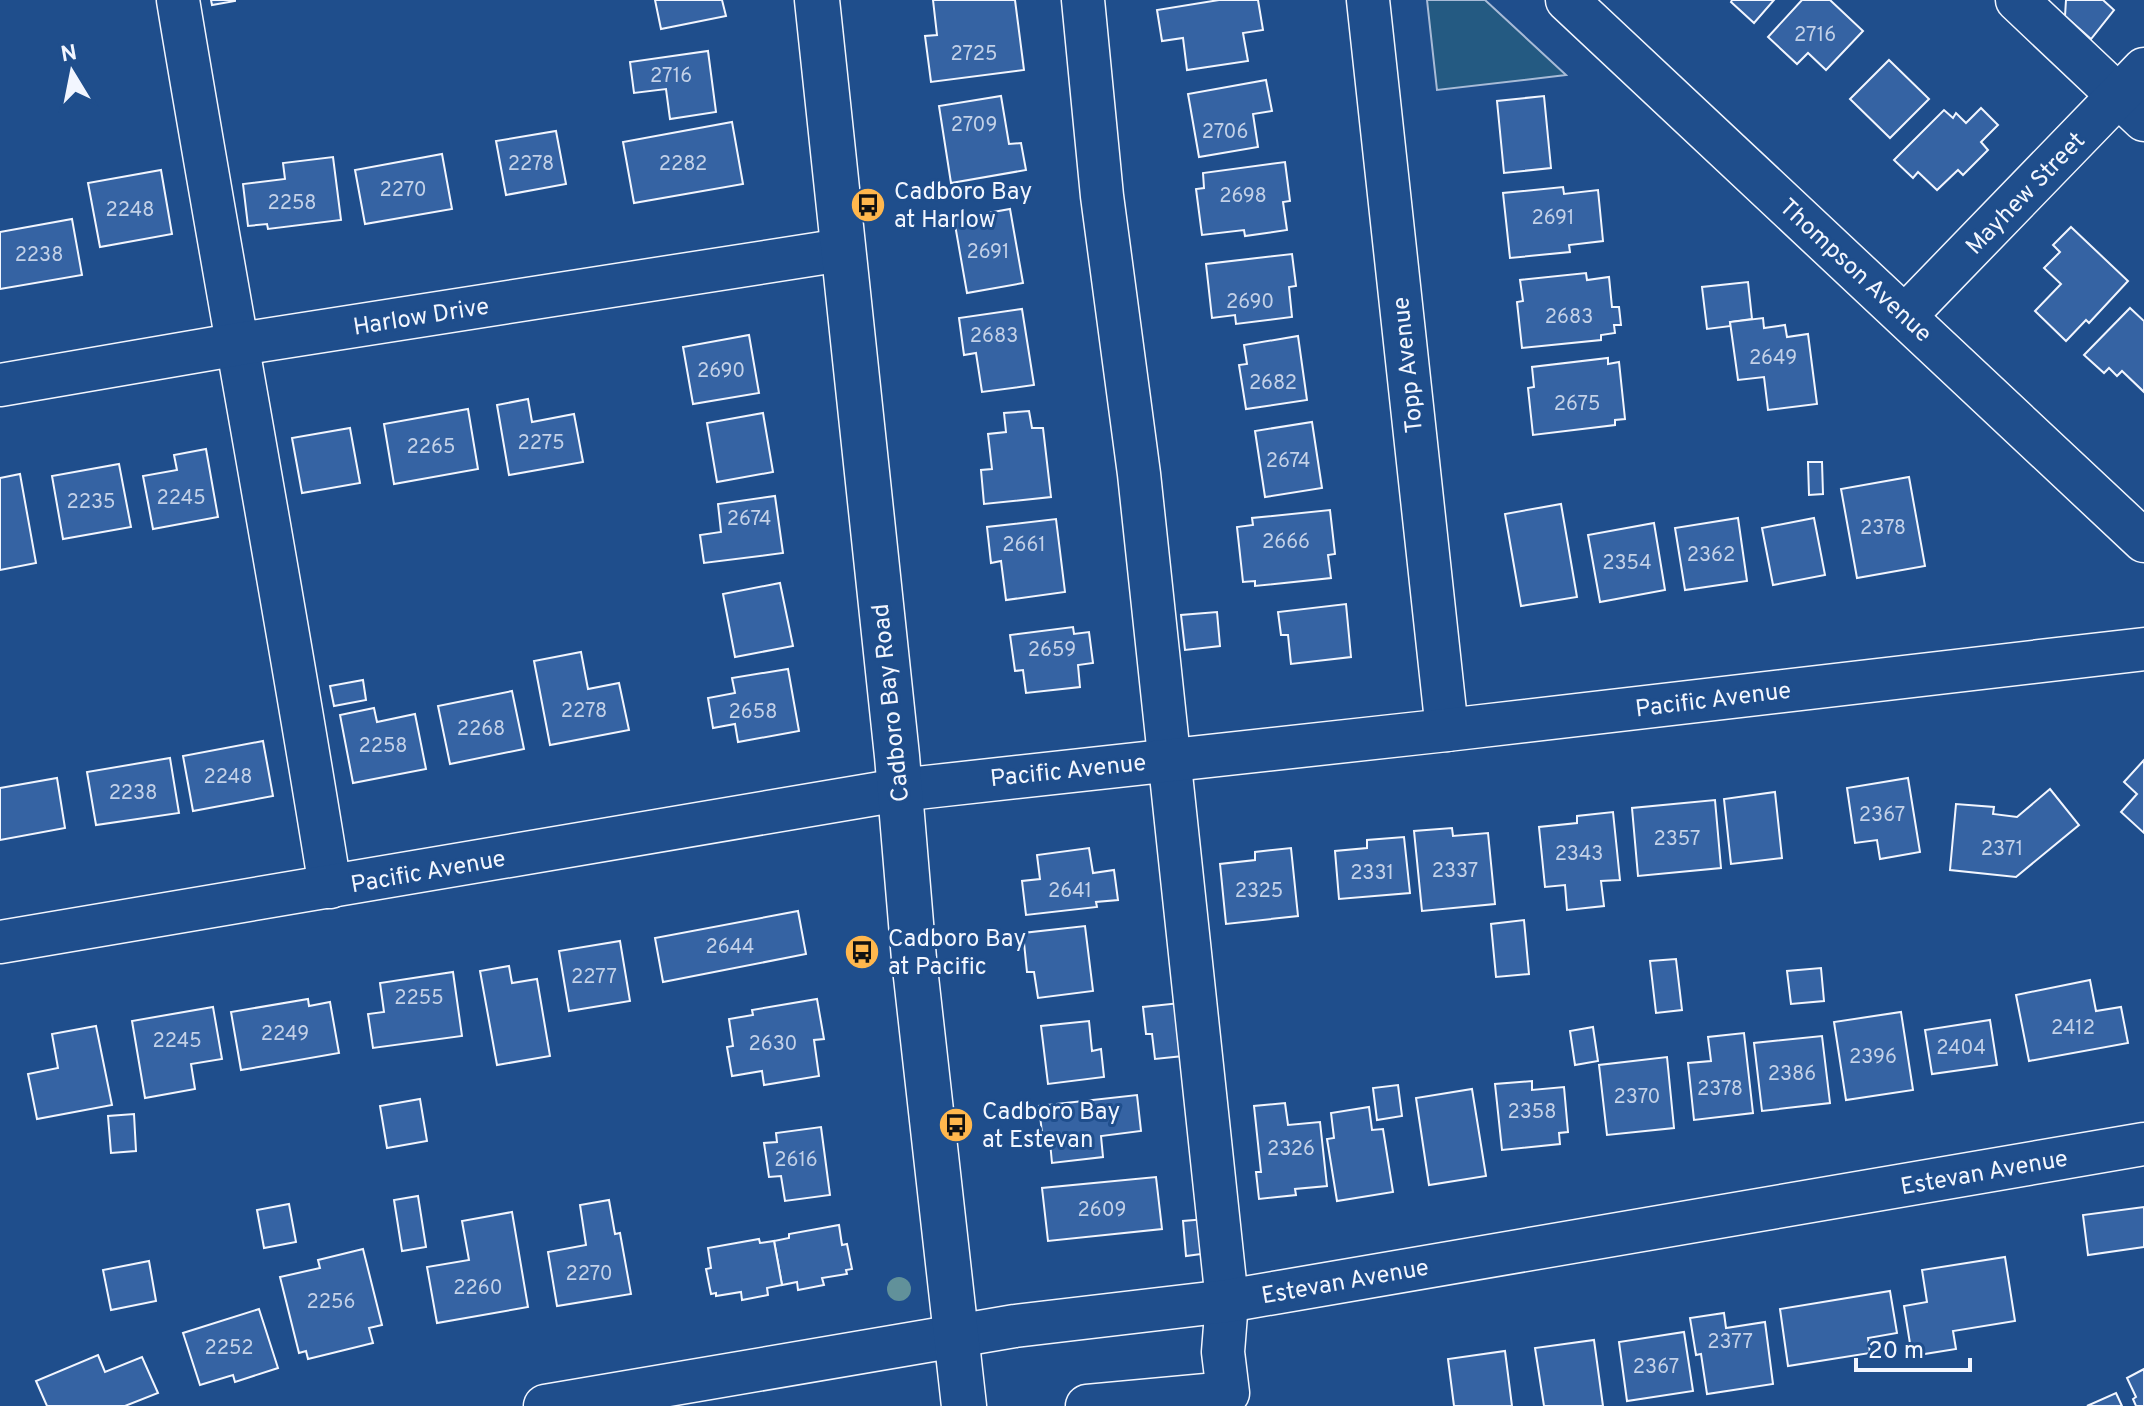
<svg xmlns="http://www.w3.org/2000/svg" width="2144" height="1406" font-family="Overpass,sans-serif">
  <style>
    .green { fill: #245a82; stroke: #a8bbd7; stroke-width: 2 }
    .building { fill: #3563a3; stroke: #f2f6ff; stroke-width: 2 }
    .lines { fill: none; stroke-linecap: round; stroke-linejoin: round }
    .minor-casing { stroke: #f2f6ff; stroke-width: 45 }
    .major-casing { stroke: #f2f6ff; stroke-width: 47 }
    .minor { stroke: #1f4e8c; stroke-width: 42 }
    .major { stroke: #1f4e8c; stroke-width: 44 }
    .tree { fill: #61919a }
    .labels { text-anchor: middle; stroke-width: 6; stroke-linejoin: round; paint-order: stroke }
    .number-label { font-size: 20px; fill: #c3d1e8 }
    .poi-label { font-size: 24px; fill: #f2f6ff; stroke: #1f4e8c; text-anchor: start }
    .street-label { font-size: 24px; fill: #f2f6ff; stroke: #1f4e8c }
  </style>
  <rect width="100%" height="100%" fill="#1f4e8c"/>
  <!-- green -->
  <path class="green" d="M1427 0H1485L1566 75 1437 90Z"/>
  <!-- building -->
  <g class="building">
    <path d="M211 0H235V1L212 5Z"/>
    <path d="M655 0H722L726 16 661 29Z"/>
    <path d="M933 0H1015L1024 70 931 82 925 36 937 35Z"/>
    <path d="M1219 0H1258L1263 30 1243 33 1248 61 1187 70 1183 38 1162 41 1157 10Z"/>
    <path d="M1732 0H1774L1754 23 1731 2Z"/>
    <path d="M1802 0H1830L1863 31 1826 70 1808 53 1797 64 1768 37Z"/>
    <path d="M2066 0H2103L2114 10 2091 39 2065 16Z"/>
    <path d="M708 51 716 112 670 119 666 89 634 93 630 62Z"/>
    <path d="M1889 60 1929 99 1890 138 1850 99Z"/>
    <path d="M1266 80 1272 111 1253 114 1258 147 1199 157 1188 94Z"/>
    <path d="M1001 96 1009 144 1021 143 1026 170 951 183 939 106Z"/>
    <path d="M1544 96 1551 168 1504 173 1497 101Z"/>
    <path d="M1981 108 1998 125 1981 142 1988 150 1963 175 1958 170 1937 190 1918 172 1913 178 1894 160 1944 110 1953 118 1956 113 1966 123Z"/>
    <path d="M732 122 743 184 634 203 623 142Z"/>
    <path d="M556 131 566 184 506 195 496 141Z"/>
    <path d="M442 154 452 209 365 224 355 170Z"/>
    <path d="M333 157 341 220 268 229 267 224 248 226 243 184 285 179 283 163Z"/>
    <path d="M1285 162 1290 201 1283 202 1287 230 1245 236 1244 230 1202 235 1196 189 1204 188 1203 173Z"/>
    <path d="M161 170 172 234 100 247 88 183Z"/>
    <path d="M1563 187 1564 194 1598 190 1603 241 1569 245 1570 252 1510 258 1503 193Z"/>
    <path d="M1010 209 1023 283 967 293 954 219Z"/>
    <path d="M72 219 82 275 0 289V232Z"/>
    <path d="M2071 227 2128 281 2089 323 2086 320 2066 341 2035 311 2061 284 2044 268 2060 252 2053 245Z"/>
    <path d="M1292 254 1296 286 1289 287 1292 317 1236 324 1235 315 1212 318 1206 264Z"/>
    <path d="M1586 273 1587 280 1609 277 1612 307H1619L1621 325H1614L1615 333 1601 335V340L1522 348 1517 302 1523 301 1520 280Z"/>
    <path d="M1748 282 1752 319 1730 322 1731 326 1707 329 1702 287Z"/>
    <path d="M2130 308 2144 321V392L2122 371 2117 376 2109 368 2104 373 2084 355Z"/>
    <path d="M1022 309 1034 385 982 392 976 353 964 355 959 318Z"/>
    <path d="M1763 318 1764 328 1785 325 1787 337 1808 334 1817 404 1768 410 1764 377 1738 380 1730 322Z"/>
    <path d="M749 335 759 393 693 404 683 347Z"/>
    <path d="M1298 336 1307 400 1246 409 1239 365 1247 364 1244 345Z"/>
    <path d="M1608 358V364L1619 362 1625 419 1615 420V425L1533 435 1528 388 1534 387 1532 367Z"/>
    <path d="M528 399 532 422 574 414 583 462 509 475 497 405Z"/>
    <path d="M468 409 478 469 394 484 384 424Z"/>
    <path d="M1029 411 1032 428H1043L1051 497 984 504 981 470 992 469 988 434 1006 432 1004 413Z"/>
    <path d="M763 413 773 472 717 482 707 423Z"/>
    <path d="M1312 422 1322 488 1265 497 1255 431Z"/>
    <path d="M350 428 360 483 302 493 292 438Z"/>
    <path d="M206 449 218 517 153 529 143 476 177 470 174 455Z"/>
    <path d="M1808 462H1822L1823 494 1809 495Z"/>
    <path d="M119 464 131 527 63 539 52 476Z"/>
    <path d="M20 474 36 563 0 570V478Z"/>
    <path d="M1909 477 1925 566 1857 578 1841 489Z"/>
    <path d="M775 496 783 553 704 563 700 535 721 532 718 504Z"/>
    <path d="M1561 504 1577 597 1521 606 1505 514Z"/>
    <path d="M1330 510 1335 554 1328 555 1331 578 1255 586V581L1243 582 1237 527 1253 525 1252 518Z"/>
    <path d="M1738 518 1747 581 1685 590 1675 528Z"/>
    <path d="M1814 518 1825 575 1773 585 1762 528Z"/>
    <path d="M1056 519 1065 592 1006 600 1001 561 991 563 987 527Z"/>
    <path d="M1654 523 1665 590 1600 602 1588 535Z"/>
    <path d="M780 583 793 646 735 657 723 594Z"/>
    <path d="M1346 604 1351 657 1291 664 1288 635H1281L1278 612Z"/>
    <path d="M1217 612 1220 646 1185 650 1181 615Z"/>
    <path d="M1073 627 1074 634 1089 632 1093 663 1078 665 1080 687 1026 693 1023 670 1015 671 1010 635Z"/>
    <path d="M581 652 588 689 619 683 629 730 550 745 534 661Z"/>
    <path d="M788 669 799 731 738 742 735 724 713 728 708 698 735 693 732 678Z"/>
    <path d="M363 680 366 700 334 706 330 686Z"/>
    <path d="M512 691 524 749 450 764 438 706Z"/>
    <path d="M374 708 377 722 415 714 426 769 353 783 340 715Z"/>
    <path d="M263 741 273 796 193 811 183 756Z"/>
    <path d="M170 758 179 813 96 825 87 772Z"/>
    <path d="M2144 760V833L2121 812 2137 794 2124 782Z"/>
    <path d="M57 778 65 828 0 840V788Z"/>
    <path d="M1908 778 1920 852 1880 859 1877 840 1855 843 1847 788Z"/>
    <path d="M2050 789 2079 825 2016 877 1950 870 1956 804 1994 807 1993 814 2017 817Z"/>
    <path d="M1775 792 1782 858 1731 864 1724 799Z"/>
    <path d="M1715 800 1721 868 1638 876 1632 808Z"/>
    <path d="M1613 812 1620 880 1601 881 1604 906 1567 910 1565 885 1545 887 1539 827 1577 823V816Z"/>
    <path d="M1452 828 1453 836 1488 833 1495 904 1422 911 1414 831Z"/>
    <path d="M1404 837 1410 893 1339 899 1335 851 1367 848V840Z"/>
    <path d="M1089 848 1093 873 1114 870 1118 900 1096 902 1097 907 1026 915 1022 881 1040 879 1037 855Z"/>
    <path d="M1291 848 1298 916 1226 924 1220 864 1255 860V852Z"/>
    <path d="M798 911 806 954 663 982 655 938Z"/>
    <path d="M1524 920 1529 974 1496 977 1491 924Z"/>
    <path d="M1085 926 1093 991 1038 998 1034 972H1027L1023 933Z"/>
    <path d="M620 941 630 1001 569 1011 559 951Z"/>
    <path d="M1676 959 1682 1010 1656 1013 1650 961Z"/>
    <path d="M509 966 512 983 537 979 550 1056 497 1065 480 971Z"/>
    <path d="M1821 968 1824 1001 1791 1004 1787 971Z"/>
    <path d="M453 972 462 1036 373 1048 368 1014 384 1012 380 983Z"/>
    <path d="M2090 980 2096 1011 2121 1007 2128 1043 2029 1061 2016 995Z"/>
    <path d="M308 999 309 1006 330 1002 339 1053 241 1070 231 1012Z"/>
    <path d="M817 999 824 1039 814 1040 819 1076 764 1085 762 1071 732 1076 727 1047 733 1046 729 1019 753 1015 752 1010Z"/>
    <path d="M1180 1003 1183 1056 1155 1059 1152 1034H1146L1143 1007Z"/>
    <path d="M213 1007 222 1059 191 1064 195 1089 145 1098 132 1021Z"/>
    <path d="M1901 1012 1913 1090 1846 1100 1834 1022Z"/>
    <path d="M1990 1020 1997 1065 1932 1074 1925 1030Z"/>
    <path d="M1089 1021 1092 1051 1101 1049 1104 1077 1048 1084 1041 1026Z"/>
    <path d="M96 1026 112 1105 37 1119 28 1074 58 1068 52 1034Z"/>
    <path d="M1593 1027 1598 1061 1575 1065 1570 1031Z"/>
    <path d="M1744 1033 1753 1113 1694 1120 1688 1063 1711 1061 1708 1037Z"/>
    <path d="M1822 1036 1830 1103 1762 1111 1754 1043Z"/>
    <path d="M1667 1057 1674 1128 1607 1135 1599 1065Z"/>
    <path d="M1532 1081V1090L1564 1087 1568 1132 1559 1133 1560 1144 1502 1150 1495 1084Z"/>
    <path d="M1398 1085 1402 1116 1377 1120 1373 1088Z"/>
    <path d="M1472 1089 1486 1176 1429 1185 1416 1098Z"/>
    <path d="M1137 1095 1141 1131 1101 1136 1103 1157 1052 1163 1050 1142H1043L1039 1106Z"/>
    <path d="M420 1099 427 1141 387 1148 380 1106Z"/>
    <path d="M1285 1103 1288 1125 1320 1122 1327 1186 1295 1189 1296 1195 1259 1199 1256 1172H1261L1254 1106Z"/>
    <path d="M1369 1107 1372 1130 1383 1129 1393 1192 1337 1201 1327 1139 1334 1138 1331 1113Z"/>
    <path d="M134 1114 136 1151 111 1153 108 1116Z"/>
    <path d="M821 1127 830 1195 785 1201 781 1176 769 1177 764 1143 777 1142 776 1133Z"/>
    <path d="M1156 1177 1162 1229 1048 1241 1042 1188Z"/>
    <path d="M418 1196 426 1247 402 1251 394 1200Z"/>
    <path d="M609 1200 615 1234 620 1233 631 1294 557 1306 548 1252 586 1245 580 1205Z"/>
    <path d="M289 1204 296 1242 264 1248 257 1210Z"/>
    <path d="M2144 1207V1247L2088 1255 2083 1215Z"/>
    <path d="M512 1212 528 1307 437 1323 427 1267 469 1260 462 1221Z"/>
    <path d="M1206 1219 1209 1253 1186 1256 1183 1221Z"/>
    <path d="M839 1225 842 1245 847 1244 852 1269 846 1270 847 1274 822 1278 824 1285 798 1290 797 1282 782 1285 774 1241 789 1238V1234Z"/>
    <path d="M759 1239 760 1243 774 1241 782 1285 767 1288 768 1295 742 1300 741 1292 716 1296V1293L711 1294 706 1269 711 1268 708 1248Z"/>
    <path d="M363 1249 382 1325 369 1328 373 1343 308 1359 306 1351 299 1353 280 1277 320 1268 318 1260Z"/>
    <path d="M2005 1257 2015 1321 1953 1331 1956 1349 1912 1356 1904 1306 1927 1302 1922 1270Z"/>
    <path d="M149 1261 156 1301 111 1310 103 1270Z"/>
    <path d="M1890 1291 1897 1333 1868 1338 1870 1353 1788 1366 1780 1309Z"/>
    <path d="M259 1309 278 1368 235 1382 233 1375 200 1385 183 1333Z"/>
    <path d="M1724 1313 1726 1328 1765 1322 1773 1384 1707 1394 1701 1354 1696 1355 1690 1318Z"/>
    <path d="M1684 1332 1693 1391 1627 1401 1619 1342Z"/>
    <path d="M1594 1340 1603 1406H1544L1535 1348Z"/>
    <path d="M1505 1351 1512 1406H1454L1448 1359Z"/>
    <path d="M98 1355 105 1372 142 1357 158 1393 125 1406H47L36 1381Z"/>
    <path d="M2144 1369V1406H2136L2133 1399 2136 1397 2127 1378Z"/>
    <path d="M2116 1393 2122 1406H2087Z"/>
  </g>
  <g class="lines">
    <!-- minor casing -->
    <g class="minor-casing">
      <g id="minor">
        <path d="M178 0C227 296 283 591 330 887"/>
        <path d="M1083 0 1102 196 1139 474 1227 1301 1223 1352 1228 1393 1087 1406"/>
        <path d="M1368 0 1447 730"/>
        <path d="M1567 0 2144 541"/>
        <path d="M2017 0 2144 120"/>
        <path d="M1905 316 2144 69"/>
        <path d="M0 385 239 344 842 250"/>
        <path d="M0 942 899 790 1447 730 2144 649"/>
        <path d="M545 1406 1015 1326 1227 1301 2144 1144"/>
      </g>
    </g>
    <!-- major casing -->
    <g class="major-casing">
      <path id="major" d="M817 0 897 756 914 959 964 1406"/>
    </g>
    <!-- minor -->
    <use href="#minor" class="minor"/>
    <!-- major -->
    <use href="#major" class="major"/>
  </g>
  <!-- trees -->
  <circle class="tree" cx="899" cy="1289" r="12"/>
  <!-- icons -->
  <defs>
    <g id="bus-disc" transform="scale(1.8)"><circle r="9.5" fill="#ffb74d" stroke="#1f4e8c"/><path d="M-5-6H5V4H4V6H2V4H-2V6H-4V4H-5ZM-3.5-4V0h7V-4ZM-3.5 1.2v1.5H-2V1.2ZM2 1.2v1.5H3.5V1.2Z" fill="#111"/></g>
  </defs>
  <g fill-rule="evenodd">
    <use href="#bus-disc" x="868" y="205"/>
    <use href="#bus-disc" x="862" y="952"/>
    <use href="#bus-disc" x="956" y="1125"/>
  </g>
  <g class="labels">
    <!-- number labels -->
    <g class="number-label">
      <text x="1815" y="41">2716</text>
      <text x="974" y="60">2725</text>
      <text x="671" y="82">2716</text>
      <text x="974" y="131">2709</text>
      <text x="1225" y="138">2706</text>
      <text x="531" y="170">2278</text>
      <text x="683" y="170">2282</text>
      <text x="403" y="196">2270</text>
      <text x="1243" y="202">2698</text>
      <text x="292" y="209">2258</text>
      <text x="130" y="216">2248</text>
      <text x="1553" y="224">2691</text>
      <text x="988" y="258">2691</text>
      <text x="39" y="261">2238</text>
      <text x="1250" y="308">2690</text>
      <text x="1569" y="323">2683</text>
      <text x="994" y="342">2683</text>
      <text x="1773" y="364">2649</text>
      <text x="721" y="377">2690</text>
      <text x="1273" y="389">2682</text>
      <text x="1577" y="410">2675</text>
      <text x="541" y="449">2275</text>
      <text x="431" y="453">2265</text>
      <text x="1288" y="467">2674</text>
      <text x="181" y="504">2245</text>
      <text x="91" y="508">2235</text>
      <text x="749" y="525">2674</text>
      <text x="1883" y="534">2378</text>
      <text x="1286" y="548">2666</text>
      <text x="1024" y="551">2661</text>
      <text x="1711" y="561">2362</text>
      <text x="1627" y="569">2354</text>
      <text x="1052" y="656">2659</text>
      <text x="584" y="717">2278</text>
      <text x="753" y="718">2658</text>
      <text x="481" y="735">2268</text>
      <text x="383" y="752">2258</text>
      <text x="228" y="783">2248</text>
      <text x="133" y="799">2238</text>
      <text x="1882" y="821">2367</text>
      <text x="1677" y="845">2357</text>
      <text x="2002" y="855">2371</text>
      <text x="1579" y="860">2343</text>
      <text x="1455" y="877">2337</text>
      <text x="1372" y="879">2331</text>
      <text x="1070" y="897">2641</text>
      <text x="1259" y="897">2325</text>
      <text x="730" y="953">2644</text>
      <text x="594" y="983">2277</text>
      <text x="419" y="1004">2255</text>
      <text x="2073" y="1034">2412</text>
      <text x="285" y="1040">2249</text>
      <text x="177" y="1047">2245</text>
      <text x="773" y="1050">2630</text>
      <text x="1961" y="1054">2404</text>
      <text x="1873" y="1063">2396</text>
      <text x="1792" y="1080">2386</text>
      <text x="1720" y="1095">2378</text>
      <text x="1637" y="1103">2370</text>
      <text x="1532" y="1118">2358</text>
      <text x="1291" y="1155">2326</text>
      <text x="796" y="1166">2616</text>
      <text x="1102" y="1216">2609</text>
      <text x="589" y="1280">2270</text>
      <text x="478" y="1294">2260</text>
      <text x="331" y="1308">2256</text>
      <text x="1730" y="1348">2377</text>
      <text x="229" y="1354">2252</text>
      <text x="1656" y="1373">2367</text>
    </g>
    <!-- poi labels -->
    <g class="poi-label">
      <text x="894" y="199">Cadboro Bay<tspan x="894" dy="28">at Harlow</tspan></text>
      <text x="888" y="946">Cadboro Bay<tspan x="888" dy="28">at Pacific</tspan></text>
      <text x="982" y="1119">Cadboro Bay<tspan x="982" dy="28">at Estevan</tspan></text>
    </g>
    <!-- street labels -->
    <g class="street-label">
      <text transform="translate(2025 193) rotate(-46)" y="8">Mayhew Street</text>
      <text transform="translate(1856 270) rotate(43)" y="8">Thompson Avenue</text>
      <text transform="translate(421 316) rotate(-9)" y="8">Harlow Drive</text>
      <text transform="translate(1407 365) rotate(-96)" y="8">Topp Avenue</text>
      <text transform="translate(1713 699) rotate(-7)" y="8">Pacific Avenue</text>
      <text transform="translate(890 703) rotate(-96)" y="8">Cadboro Bay Road</text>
      <text transform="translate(1068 770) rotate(-6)" y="8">Pacific Avenue</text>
      <text transform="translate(428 871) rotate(-10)" y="8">Pacific Avenue</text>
      <text transform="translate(1984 1172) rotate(-10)" y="8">Estevan Avenue</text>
      <text transform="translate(1345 1281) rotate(-10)" y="8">Estevan Avenue</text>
    </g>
  </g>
  <!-- north arrow -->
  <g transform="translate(72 72) rotate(350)" stroke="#1f4e8c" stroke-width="6" paint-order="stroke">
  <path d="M0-6L14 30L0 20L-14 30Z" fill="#f2f6ff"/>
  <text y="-12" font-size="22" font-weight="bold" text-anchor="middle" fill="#f2f6ff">N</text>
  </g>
  <!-- scale -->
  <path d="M1856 1358v12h114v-12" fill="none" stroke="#f2f6ff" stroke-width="4"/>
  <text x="1868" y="1358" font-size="24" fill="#f2f6ff" stroke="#1f4e8c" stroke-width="6" paint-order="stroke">20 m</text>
</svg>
